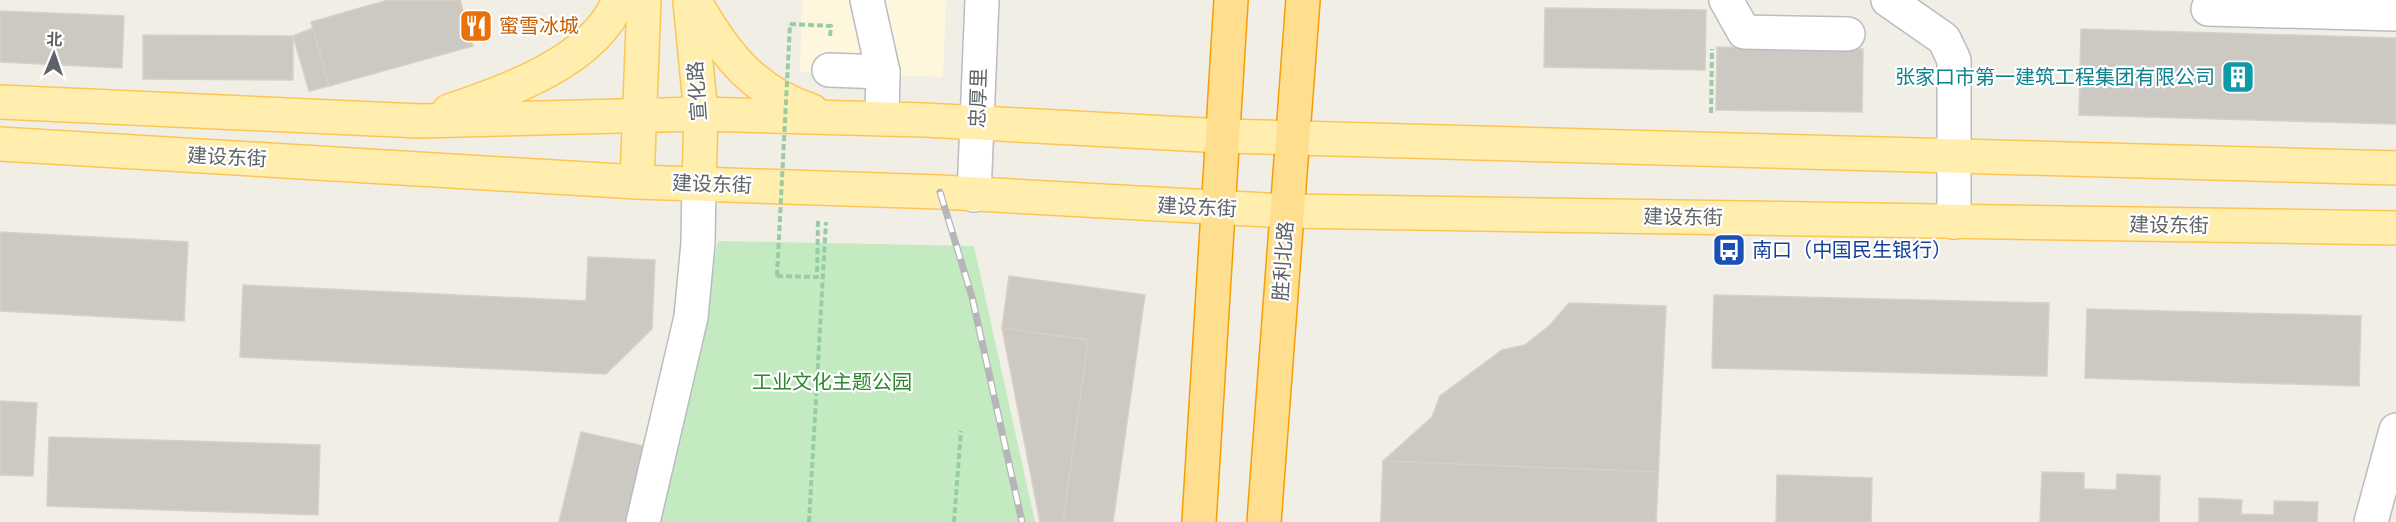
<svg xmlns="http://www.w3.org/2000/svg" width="2396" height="522" font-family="'PT Sans','Noto Sans SC',sans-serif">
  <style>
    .commercial { fill: #fff6de }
    .green { fill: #c3eac1 }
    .building { fill: #ccc9c3; stroke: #d7d0c4; stroke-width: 1.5 }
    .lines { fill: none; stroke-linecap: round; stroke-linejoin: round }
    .minor-casing { stroke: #b9bcc1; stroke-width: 36 }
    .major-casing { stroke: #fdc654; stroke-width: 36 }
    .highway-casing { stroke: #f89f00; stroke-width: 36 }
    .path { stroke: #99cca6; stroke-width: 4; stroke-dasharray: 6 3; stroke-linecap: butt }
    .minor { stroke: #fff; stroke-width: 33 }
    .major { stroke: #ffeeae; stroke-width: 33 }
    .highway { stroke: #ffde90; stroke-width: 33 }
    .rail-casing { stroke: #b5b6b7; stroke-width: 7 }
    .rail { stroke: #fff; stroke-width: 4.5; stroke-dasharray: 14; stroke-linecap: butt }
    .path-bridge { stroke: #99cca6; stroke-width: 4; stroke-dasharray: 6 3; stroke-linecap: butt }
    .labels { text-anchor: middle; stroke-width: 4.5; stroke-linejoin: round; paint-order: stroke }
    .food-label { font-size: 20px; fill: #c56008; stroke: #fff; text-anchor: start }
    .culture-label { font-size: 20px; fill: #0d838f; stroke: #fff; text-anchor: end }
    .street-label { font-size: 20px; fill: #5e6368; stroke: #fff }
    .transit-label { font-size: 20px; fill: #164399; stroke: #fff; text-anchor: start }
    .park-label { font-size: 20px; fill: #2e862f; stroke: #fff }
  </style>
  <rect width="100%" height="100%" fill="#f1eee6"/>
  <!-- commercial -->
  <path class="commercial" d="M802 0H946L943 77 800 72Z"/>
  <!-- green -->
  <path class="green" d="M718 241 974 246 1035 522H661Z"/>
  <!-- building -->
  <g class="building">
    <path d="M388 0H460L473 46 329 86 311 22Z"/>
    <path d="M1545 8 1706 10 1705 70 1544 67Z"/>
    <path d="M0 11 124 16 122 68 0 62Z"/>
    <path d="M313 28 329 86 309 91 293 36Z"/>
    <path d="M2081 29 2396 38V124L2079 115Z"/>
    <path d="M143 35 293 36V80L143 79Z"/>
    <path d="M1717 47 1863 49 1862 112 1716 110Z"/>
    <path d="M0 232 188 242 184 321 0 311Z"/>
    <path d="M588 257 655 260 652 329 606 374 240 357 243 285 586 301Z"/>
    <path d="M1009 276 1145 295 1113 522H1063L1088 340 1002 328Z"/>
    <path d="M1714 295 2049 303 2047 376 1712 368Z"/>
    <path d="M1569 303 1666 306 1656 522H1381L1383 461 1432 417 1440 396 1502 350 1525 345 1550 325Z"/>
    <path d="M2087 309 2361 316 2359 386 2085 378Z"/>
    <path d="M1002 328 1088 340 1063 522H1040Z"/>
    <path d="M0 401 37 403 33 476 0 475Z"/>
    <path d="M581 432 644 446 626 522H559Z"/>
    <path d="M49 437 320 445 318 515 47 506Z"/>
    <path d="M1383 461 1658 472 1656 522H1381Z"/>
    <path d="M2042 472 2084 473V489L2116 490 2117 474 2160 476 2159 522H2040Z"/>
    <path d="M1777 475 1872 478 1871 522H1776Z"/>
    <path d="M2199 498 2242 500 2241 514 2274 515V501L2318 502 2317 522H2199Z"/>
  </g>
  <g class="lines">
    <!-- minor casing -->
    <g class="minor-casing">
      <g id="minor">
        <path d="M867 0 883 72 882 119"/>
        <path d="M1726 0 1744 32 1848 34"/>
        <path d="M1888 0 1944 39 1954 60V222"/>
        <path d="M2208 9 2396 14"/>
        <path d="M829 70 883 72"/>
        <path d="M974 195 982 0"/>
        <path d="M643 522 691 317 698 243 699 183"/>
        <path d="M2371 522 2396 430"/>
      </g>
    </g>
    <!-- major casing -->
    <g class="major-casing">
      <g id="major">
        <path d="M694 0C723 52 753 92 812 111"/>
        <path d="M690 2 701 114 699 183"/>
        <path d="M0 102 419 121 701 114 925 120 1223 136 2396 168"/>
        <path d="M449 111C506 92 595 61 619 0"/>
        <path d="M0 144 637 182 940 192 1287 211 2396 228"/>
        <path d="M637 182 644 0"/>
      </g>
    </g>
    <!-- highway casing -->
    <g class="highway-casing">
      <g id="highway">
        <path d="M1199 522 1231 0"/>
        <path d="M1264 522 1303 0"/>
      </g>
    </g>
    <!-- path -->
    <g class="path">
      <path d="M790 24 831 26 830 36"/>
      <path d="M1711 113 1712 49"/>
      <path d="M777 276 817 277 818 221"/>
      <path d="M809 522 826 222"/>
      <path d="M954 522 961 431"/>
    </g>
    <!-- minor -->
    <use href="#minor" class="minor"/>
    <!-- major -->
    <use href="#major" class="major"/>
    <!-- highway -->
    <use href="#highway" class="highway"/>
    <!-- rail casing -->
    <g class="rail-casing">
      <path id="rail" d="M940 192 972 297 1022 522"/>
    </g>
    <!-- rail -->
    <use href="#rail" class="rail"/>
    <!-- path-bridge -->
    <path class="path-bridge" d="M777 276 790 24"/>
  </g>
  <!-- icons -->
  <defs>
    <g id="restaurant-square" transform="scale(1.725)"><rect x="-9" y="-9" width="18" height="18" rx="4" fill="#e8710a" stroke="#fff"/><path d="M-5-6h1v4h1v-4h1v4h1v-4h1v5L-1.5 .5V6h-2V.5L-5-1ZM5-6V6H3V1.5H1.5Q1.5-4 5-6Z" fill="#fff"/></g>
    <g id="building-square" transform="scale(1.725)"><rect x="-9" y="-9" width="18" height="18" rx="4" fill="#0f9aa8" stroke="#fff"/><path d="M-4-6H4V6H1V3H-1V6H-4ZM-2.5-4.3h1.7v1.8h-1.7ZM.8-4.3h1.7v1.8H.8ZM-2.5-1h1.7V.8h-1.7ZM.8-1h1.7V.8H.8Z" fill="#fff"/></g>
    <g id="bus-square" transform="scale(1.725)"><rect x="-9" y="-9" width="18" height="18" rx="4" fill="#1a4fb4" stroke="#fff"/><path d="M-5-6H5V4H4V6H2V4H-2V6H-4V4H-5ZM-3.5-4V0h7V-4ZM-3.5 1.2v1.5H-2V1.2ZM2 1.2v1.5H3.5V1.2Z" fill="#fff"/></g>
  </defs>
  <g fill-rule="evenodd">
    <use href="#restaurant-square" x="476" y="26"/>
    <use href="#building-square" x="2238" y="77"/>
    <use href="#bus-square" x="1729" y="250"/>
  </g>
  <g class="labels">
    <!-- food labels -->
    <g class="food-label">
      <text x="499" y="33">蜜雪冰城</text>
    </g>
    <!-- culture labels -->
    <g class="culture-label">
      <text x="2215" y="84">张家口市第一建筑工程集团有限公司</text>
    </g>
    <!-- street labels -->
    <g class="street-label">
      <text transform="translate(697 91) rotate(-94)" y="7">宣化路</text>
      <text transform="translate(978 98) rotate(-88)" y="7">忠厚里</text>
      <text transform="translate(227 157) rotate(3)" y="7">建设东街</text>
      <text transform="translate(712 184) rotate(2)" y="7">建设东街</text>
      <text transform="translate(1197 207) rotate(3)" y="7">建设东街</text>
      <text transform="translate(1683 217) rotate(1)" y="7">建设东街</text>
      <text transform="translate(2169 225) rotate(1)" y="7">建设东街</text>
      <text transform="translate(1283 261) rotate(-86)" y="7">胜利北路</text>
    </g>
    <!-- transit labels -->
    <g class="transit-label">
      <text x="1752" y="257">南口（中国民生银行）</text>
    </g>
    <!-- park labels -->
    <g class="park-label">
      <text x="832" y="389">工业文化主题公园</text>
    </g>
  </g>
  <!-- north arrow -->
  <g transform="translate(54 54) rotate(2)" stroke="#ffffff" stroke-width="4.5" paint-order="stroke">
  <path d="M0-4.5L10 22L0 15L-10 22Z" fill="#5e6368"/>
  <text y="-9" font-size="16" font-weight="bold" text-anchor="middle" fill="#5e6368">北</text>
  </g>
</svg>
